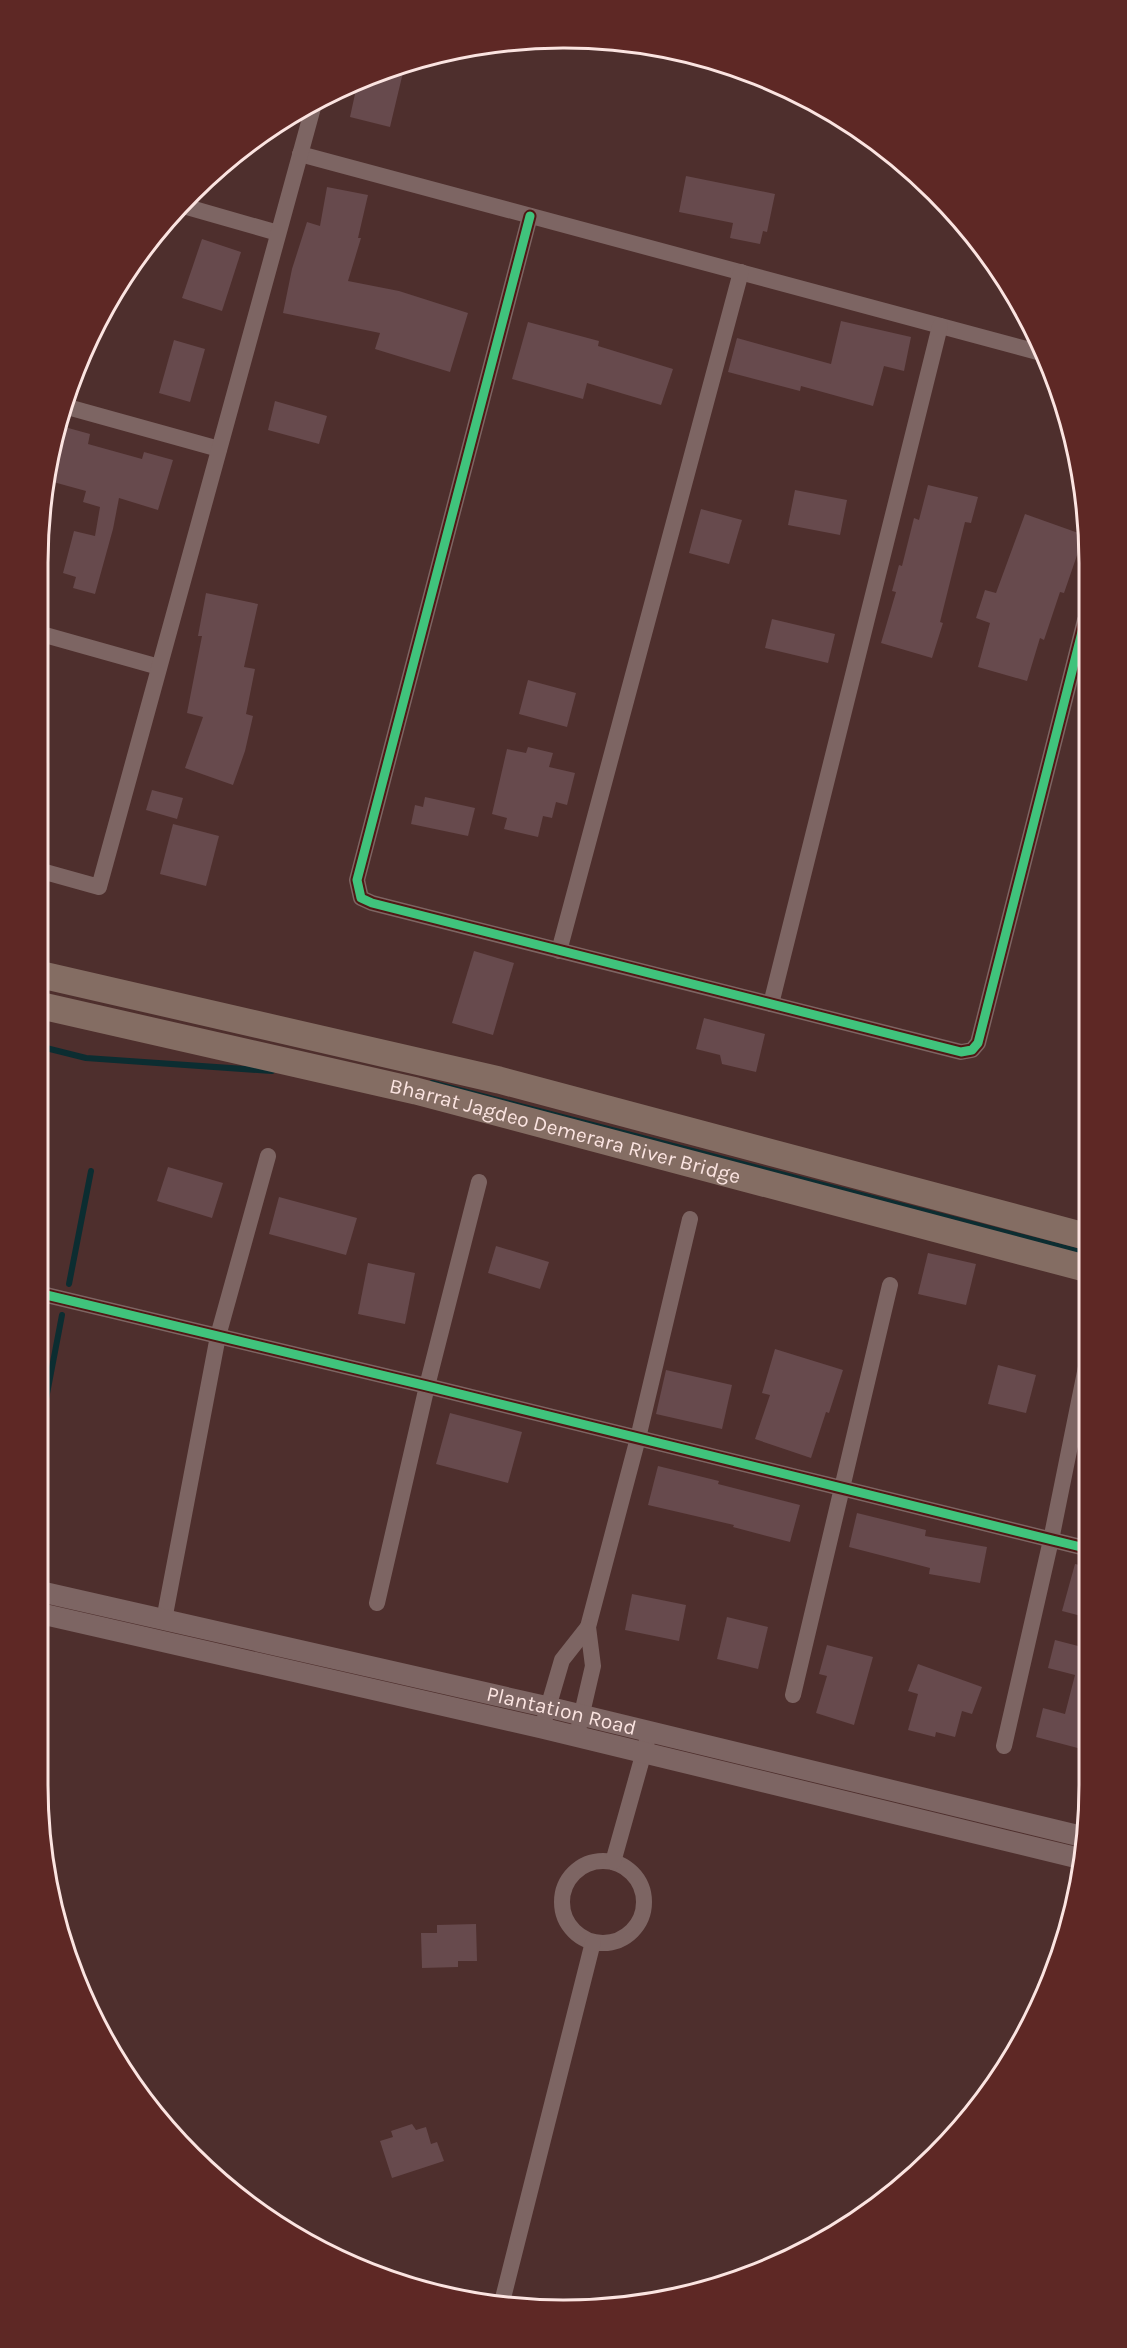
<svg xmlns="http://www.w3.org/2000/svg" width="1127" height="2348" font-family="Karla,sans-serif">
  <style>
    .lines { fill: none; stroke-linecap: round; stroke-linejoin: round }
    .stream { stroke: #0c2d31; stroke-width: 6 }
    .building { fill: #674a4d }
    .minor { stroke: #7d6563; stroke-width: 16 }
    .tertiary { stroke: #7d6563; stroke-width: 21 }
    .primary { stroke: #846d63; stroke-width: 27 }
    .cycleway-casing { stroke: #501815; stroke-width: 13 }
    .cycleway { stroke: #40c37c; stroke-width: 9 }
    .labels { text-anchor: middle; stroke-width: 5; stroke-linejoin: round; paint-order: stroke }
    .street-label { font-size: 21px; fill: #fbe4e1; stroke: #501815 }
    .rim { fill: none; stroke: #fbe4e1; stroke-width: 3 }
  </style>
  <rect width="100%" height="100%" fill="#4e2f2d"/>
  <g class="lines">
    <!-- stream -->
    <g class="stream">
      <path d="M38 1046 86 1058 272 1071"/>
      <path d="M432 1083 1088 1254"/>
      <path d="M69 1284 91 1171"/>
      <path d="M38 1441 62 1315"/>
    </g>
  </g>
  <!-- building -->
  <g class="building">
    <path d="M405 64 390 127 350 117 355 94 340 90 363 77Z"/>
    <path d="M686 176 775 194 767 232 763 231 760 244 730 238 733 223 679 212Z"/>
    <path d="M327 187 368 195 358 238H361L348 281 399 291 468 313 450 372 375 349 380 333 283 313 292 269 307 222 320 226Z"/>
    <path d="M202 239 241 252 222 311 182 298Z"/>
    <path d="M841 321 911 337 904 371 884 366 873 406 801 386 800 391 728 372 737 338 831 364Z"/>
    <path d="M528 322 599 341 598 346 673 369 661 405 587 383 583 399 512 379Z"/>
    <path d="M174 340 205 349 190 402 159 393Z"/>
    <path d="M275 401 327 416 319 444 268 430Z"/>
    <path d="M61 426 90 434 88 444 142 459 144 452 173 460 158 510 119 498 113 529 95 594 73 588 76 577 63 573 74 531 95 536 100 507 83 502 86 491 46 480Z"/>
    <path d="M928 485 978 497 971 523 965 522 940 622 943 623 932 658 881 643 896 592 892 591 899 565 902 566 914 518 919 520Z"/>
    <path d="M795 490 847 500 840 535 788 525Z"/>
    <path d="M701 509 742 520 729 564 689 553Z"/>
    <path d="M1025 514 1084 535 1064 593 1060 592 1044 640 1040 638 1027 681 978 667 990 623 976 618 985 590 996 593Z"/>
    <path d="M206 593 258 604 244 667 255 669 246 714 253 716 245 751 233 785 185 768 203 717 187 713 202 636H198Z"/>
    <path d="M772 619 835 634 828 663 765 648Z"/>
    <path d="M528 680 576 693 567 727 519 714Z"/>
    <path d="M528 747 553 753 549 767 575 773 567 805 556 802 552 818 543 816 538 837 504 829 507 818 492 814 507 749 526 753Z"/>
    <path d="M152 790 183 798 177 819 146 810Z"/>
    <path d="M425 797 475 808 468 836 411 824 415 805 423 807Z"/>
    <path d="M173 824 219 836 206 886 160 874Z"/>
    <path d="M474 951 514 963 493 1035 452 1023Z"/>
    <path d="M704 1018 765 1034 756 1072 722 1064 720 1055 696 1049Z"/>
    <path d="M168 1167 223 1183 212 1218 157 1201Z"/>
    <path d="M279 1197 357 1218 346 1255 269 1234Z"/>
    <path d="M496 1246 549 1262 540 1289 488 1273Z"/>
    <path d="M928 1253 976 1264 966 1305 918 1294Z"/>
    <path d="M368 1263 415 1273 405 1324 358 1314Z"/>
    <path d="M775 1349 843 1370 829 1413 826 1412 811 1458 755 1439 770 1395 762 1393Z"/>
    <path d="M998 1365 1036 1375 1026 1413 988 1404Z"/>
    <path d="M666 1370 732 1385 722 1429 656 1414Z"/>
    <path d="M450 1413 522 1432 508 1483 436 1464Z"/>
    <path d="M658 1466 719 1481 718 1484 800 1505 790 1542 733 1527 734 1525 648 1505Z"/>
    <path d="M857 1513 926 1530 925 1536 987 1547 980 1583 929 1574 930 1568 849 1547Z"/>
    <path d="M1075 1564 1089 1567V1618L1062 1611Z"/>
    <path d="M632 1594 686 1605 679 1641 625 1630Z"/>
    <path d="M727 1617 768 1627 758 1669 717 1659Z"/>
    <path d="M1055 1640 1082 1647 1084 1640H1089V1751L1036 1737 1043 1708 1065 1714 1075 1675 1048 1668Z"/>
    <path d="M827 1645 873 1657 854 1725 816 1713 827 1676 819 1674Z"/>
    <path d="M918 1664 982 1687 972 1714 962 1711 955 1737 936 1732 935 1737 908 1730 918 1694 908 1691Z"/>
    <path d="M476 1924 477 1961H458V1967L422 1968 421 1933H437V1925Z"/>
    <path d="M412 2124 416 2130 426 2127 431 2144 437 2142 444 2161 392 2178 380 2141 393 2137 391 2131Z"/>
  </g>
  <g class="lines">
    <!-- minor -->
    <g class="minor">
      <path d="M300 154 1045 354"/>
      <path d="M180 205 278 233"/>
      <path d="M530 216 357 880 361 898 372 903 961 1052 972 1050 978 1043 1085 620"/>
      <path d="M64 406 219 449"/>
      <path d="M38 633 159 667"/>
      <path d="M38 870 99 887 314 104"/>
      <path d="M559 951 741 272"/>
      <path d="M771 1004 940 326"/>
      <path d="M38 1293 427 1386 1089 1549"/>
      <path d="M377 1603 427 1386 479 1182"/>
      <path d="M164 1620 218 1336 268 1156"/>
      <path d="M793 1695 890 1285"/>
      <path d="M579 1726 593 1666 588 1627 638 1438 690 1219"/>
      <path d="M542 1728 562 1660 588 1627"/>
      <path d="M1004 1746 1051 1540 1088 1357"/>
      <circle cx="603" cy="1902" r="41"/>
      <path d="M613 1862 647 1741"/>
      <path d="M502 2302 593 1942"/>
    </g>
    <!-- tertiary -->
    <g class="tertiary">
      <path id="s1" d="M38 1591 548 1707 1084 1837"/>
      <path d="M38 1613 542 1728 1082 1859"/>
    </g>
    <!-- primary -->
    <g class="primary">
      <path d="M38 974 499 1080 1088 1237"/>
      <path id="s2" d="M38 1005 416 1091 1088 1269"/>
    </g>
    <!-- cycleway casing -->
    <g class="cycleway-casing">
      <g id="cycleway">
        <path d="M530 216 357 880 361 898 372 903 961 1052 972 1050 978 1043 1085 620"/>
        <path d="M38 1293 427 1386 1089 1549"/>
      </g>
    </g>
    <!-- cycleway -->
    <use href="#cycleway" class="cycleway"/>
  </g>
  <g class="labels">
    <!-- street labels -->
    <g class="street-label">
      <text dy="7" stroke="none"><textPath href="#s2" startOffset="542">Bharrat Jagdeo Demerara River Bridge</textPath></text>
      <text dy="7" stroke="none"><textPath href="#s1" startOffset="537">Plantation Road</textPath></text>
    </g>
  </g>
  <!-- crop -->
  <path d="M0 0H1127V2348H0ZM563 48H564A515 515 0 0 1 1079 563V1785A515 515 0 0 1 564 2300H563A515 515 0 0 1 48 1785V563A515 515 0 0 1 563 48Z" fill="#5e2825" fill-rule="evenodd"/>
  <path class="rim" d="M563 48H564A515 515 0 0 1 1079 563V1785A515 515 0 0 1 564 2300H563A515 515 0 0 1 48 1785V563A515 515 0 0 1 563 48Z"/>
</svg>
